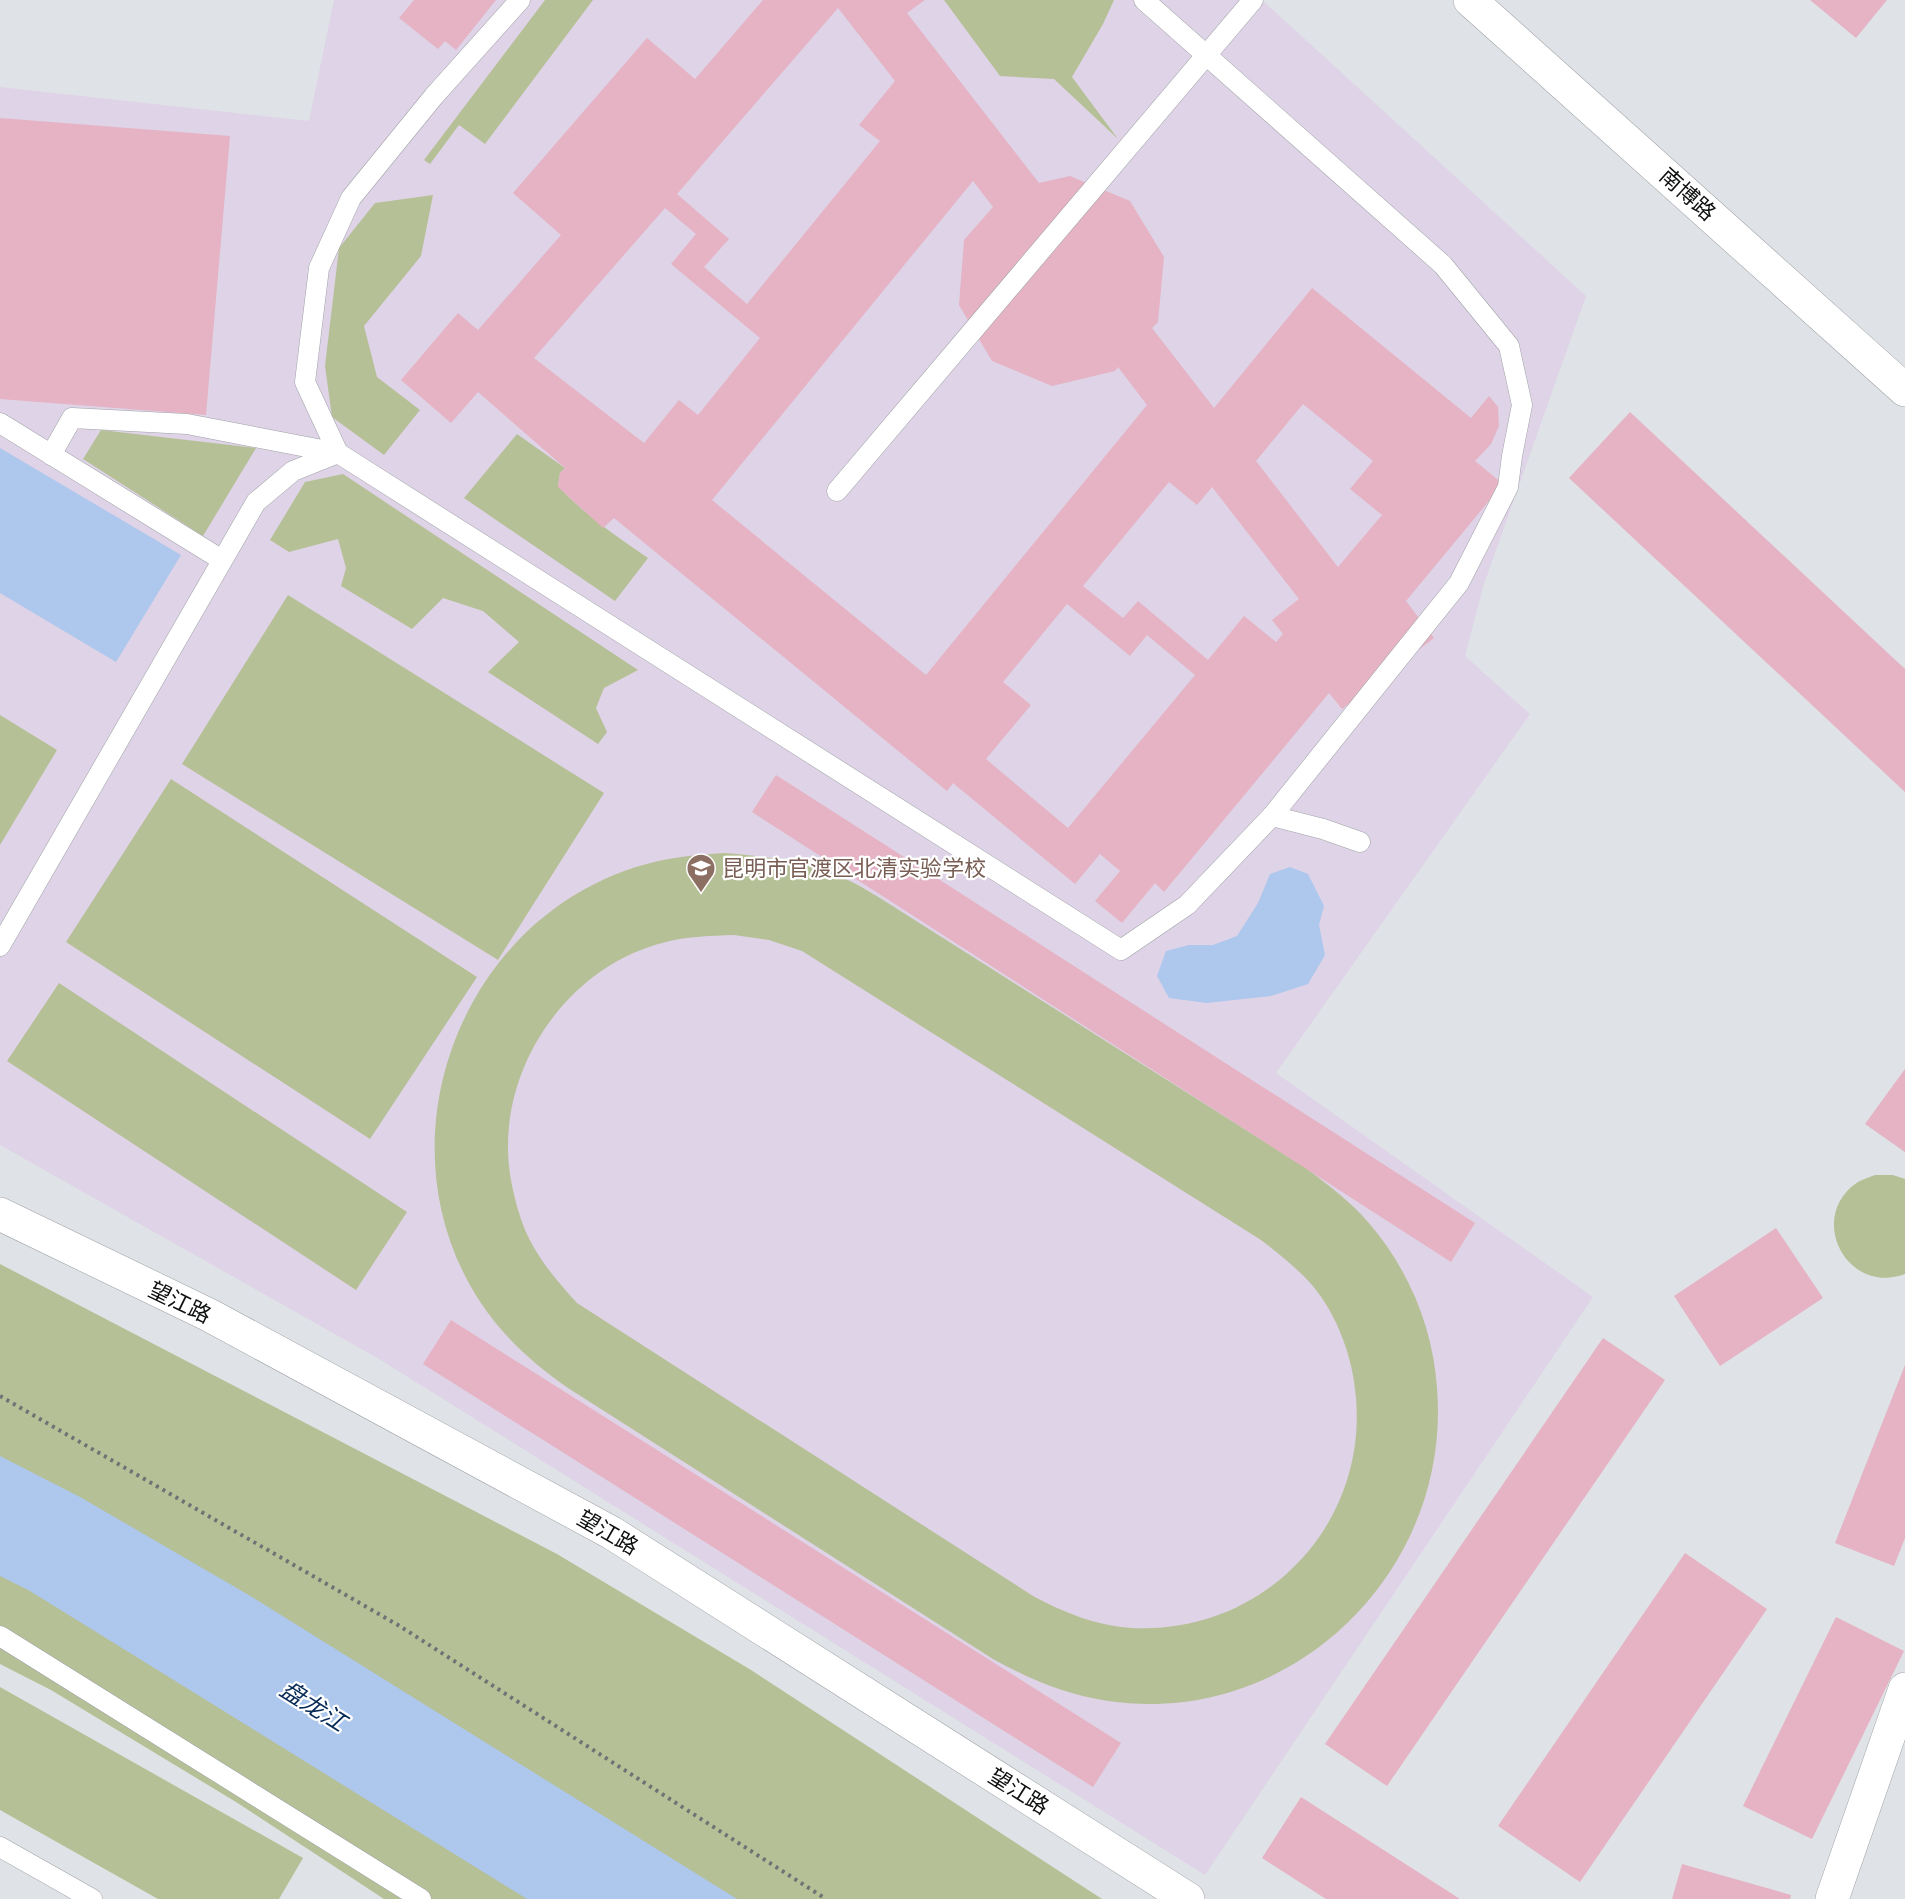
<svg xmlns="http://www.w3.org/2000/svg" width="1905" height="1899" font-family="Spectral,'Noto Sans SC',serif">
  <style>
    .education { fill: #dfd3e7 }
    .green { fill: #b6c096; fill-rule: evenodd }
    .water { fill: #adc7ed }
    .building { fill: #e5b3c3; fill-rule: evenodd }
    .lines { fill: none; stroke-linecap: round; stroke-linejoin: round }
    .service-casing { stroke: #9fa2a6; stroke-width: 21 }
    .minor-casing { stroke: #9fa2a6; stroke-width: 34 }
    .tertiary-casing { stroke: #9fa2a6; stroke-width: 34 }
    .path { stroke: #707274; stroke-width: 4; stroke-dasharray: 3 4.5; stroke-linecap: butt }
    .service { stroke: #fff; stroke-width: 20 }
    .minor { stroke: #fff; stroke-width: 33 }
    .tertiary { stroke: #fff; stroke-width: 33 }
    .labels { text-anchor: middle; stroke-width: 4.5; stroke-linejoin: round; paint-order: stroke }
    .street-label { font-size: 22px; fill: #0e0f10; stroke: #fff }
    .education-label { font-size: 22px; fill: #785e54; stroke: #fff; text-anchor: start }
    .water-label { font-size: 24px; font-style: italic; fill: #072a57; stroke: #fff }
  </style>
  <rect width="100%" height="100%" fill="#dfe2e6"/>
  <!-- education -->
  <path class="education" d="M334 0H1262L1586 296 1483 587 1465 656 1530 714 1276 1073 1593 1297 1205 1875 379 1359 0 1145V87L309 121Z"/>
  <!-- green -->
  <g class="green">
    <path d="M545 0H593L485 144 459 125 430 164 424 160Z"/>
    <path d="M944 0H1114L1103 24 1072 77 1118 139 1054 79 1000 76Z"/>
    <path d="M433 195 421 256 364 326 377 377 420 410 384 455 332 417 325 366 339 248 375 203Z"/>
    <path d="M101 430 256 448 203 536 83 459Z"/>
    <path d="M517 434 565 468 560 473 558 486C585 515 616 536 648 558L615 601 464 498Z"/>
    <path d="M343 474 638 670 604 688 596 708 607 732 598 744 488 672 519 642 483 611 443 598 412 629 341 586 346 568 338 539 289 552 270 540 305 482Z"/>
    <path d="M288 595 604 793 498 960 182 764Z"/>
    <path d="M0 715 57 750 0 845Z"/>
    <path d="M171 779 477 977 370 1139 66 942Z"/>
    <path d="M724 853C765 856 804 861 843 878 856 883 868 891 880 898L1306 1168C1328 1185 1350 1201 1368 1222 1408 1268 1433 1327 1437 1388 1452 1571 1292 1728 1108 1701 1066 1695 1029 1679 993 1659L568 1388C534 1364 504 1338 481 1303 375 1144 460 917 643 865 670 857 696 855 724 853ZM734 935 769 940 802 951 1261 1240C1279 1254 1297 1268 1312 1285 1338 1316 1353 1358 1356 1398 1367 1527 1262 1635 1132 1628 1097 1626 1065 1613 1033 1596L577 1303C553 1277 530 1249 520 1216 513 1194 508 1170 508 1148 507 1055 574 964 666 942 688 936 711 936 734 935Z"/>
    <path d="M59 983 407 1212 356 1290 7 1061Z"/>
    <path d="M1875 1175H1893L1905 1179V1274C1846 1296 1806 1216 1858 1182 1863 1179 1870 1177 1875 1175Z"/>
    <path d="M0 1264 557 1554 751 1670 1102 1899H384L236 1802 51 1690 0 1664Z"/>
    <path d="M0 1687 303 1858 279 1899H158L0 1810Z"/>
  </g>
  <!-- water -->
  <g class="water">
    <path d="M0 448 181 555 116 662 0 593Z"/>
    <path d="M1290 867 1308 874 1324 906 1319 925 1325 955 1308 984 1271 996 1207 1003 1169 998 1157 976 1166 951 1189 945H1213L1237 936 1258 903 1270 874Z"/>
    <path d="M0 1456 80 1497 247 1594 737 1899H527L30 1591 0 1576Z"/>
  </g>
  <!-- building -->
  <g class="building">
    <path d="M414 0H496L456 50 445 41 438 49 399 18Z"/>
    <path d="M763 0H925L907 13 1039 183 1070 176 1130 201 1164 257 1158 322 1152 328 1214 408 1312 288 1471 418 1489 396 1498 407 1499 426 1491 444 1475 461 1503 484 1406 601 1434 638 1342 709 1329 693 1164 892 1155 883 1122 923 1095 901 1120 871 1100 854 1075 884 953 783 947 791 614 518 603 528 558 487 560 473 565 468 478 392 451 423 401 380 458 313 478 330 561 235 513 193 647 38 695 79ZM838 8 895 81 859 125 880 141 747 304 704 267 729 239 677 194ZM973 181 993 207 964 240 959 305 992 361 1052 386 1115 371 1118 367 1147 405 926 675 712 500ZM665 208 696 234 671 264 760 338 698 415 679 400 644 443 534 358ZM1303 404 1373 461 1350 489 1382 515 1338 567 1256 461ZM1169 482 1197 505 1212 487 1299 599 1272 620 1283 634 1276 642 1244 616 1208 660 1138 601 1123 618 1083 586ZM1067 604 1130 656 1147 635 1195 675 1068 828 986 759 1031 705 1003 682Z"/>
    <path d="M1810 0H1887L1856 38Z"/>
    <path d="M0 118 230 136 206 415 0 399Z"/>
    <path d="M1630 412 1905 669V792L1569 478Z"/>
    <path d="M776 775 1475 1223 1451 1262 752 812Z"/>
    <path d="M1905 1069V1152L1865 1124Z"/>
    <path d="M1776 1228 1823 1298 1720 1366 1674 1296Z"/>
    <path d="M451 1320 1121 1743 1093 1787 423 1364Z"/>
    <path d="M1603 1338 1665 1380 1387 1786 1325 1744Z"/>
    <path d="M1905 1365V1538L1894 1566 1835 1543Z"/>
    <path d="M1685 1553 1767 1609 1580 1882 1498 1826Z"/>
    <path d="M1836 1617 1904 1651 1812 1839 1743 1806Z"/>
    <path d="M1301 1797 1460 1899H1326L1262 1858Z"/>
    <path d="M1682 1864 1791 1895 1790 1899H1672Z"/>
  </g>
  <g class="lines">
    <!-- service casing -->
    <g class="service-casing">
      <g id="service">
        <path d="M1144 0 1443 265 1509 346 1522 405 1512 456 1508 487 1459 583 1272 816"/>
        <path d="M0 423 222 560"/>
        <path d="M51 455 72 418 187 424 338 453 305 382 319 268 351 198 434 96 520 0"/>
        <path d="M837 491 1253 0"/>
        <path d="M0 946 256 502 293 471 338 453 1121 950 1187 905 1272 816 1323 829 1360 842"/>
        <path d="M0 1636 421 1899"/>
        <path d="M0 1847 92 1899"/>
      </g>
    </g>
    <!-- minor casing -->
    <g class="minor-casing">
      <g id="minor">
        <path d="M0 1214 209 1315 612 1533 1188 1899"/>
        <path d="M1832 1899 1905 1689"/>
      </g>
    </g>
    <!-- tertiary casing -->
    <g class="tertiary-casing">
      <path id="tertiary" d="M1470 0 1905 390"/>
    </g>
    <!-- path -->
    <path class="path" d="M0 1396 398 1625 826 1899"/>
    <!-- service -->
    <use href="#service" class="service"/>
    <!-- minor -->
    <use href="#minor" class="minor"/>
    <!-- tertiary -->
    <use href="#tertiary" class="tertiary"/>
  </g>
  <!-- icons -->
  <defs>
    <g id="school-pin" transform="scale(1.5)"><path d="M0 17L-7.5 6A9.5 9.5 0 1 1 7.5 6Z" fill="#8d6e63" stroke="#fff"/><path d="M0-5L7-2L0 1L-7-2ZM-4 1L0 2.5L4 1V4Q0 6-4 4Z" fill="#fff"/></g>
  </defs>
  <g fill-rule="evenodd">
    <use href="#school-pin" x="701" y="868"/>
  </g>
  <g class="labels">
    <!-- street labels -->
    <g class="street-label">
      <text transform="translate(1688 194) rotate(42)" y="8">南博路</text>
      <text transform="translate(180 1302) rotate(26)" y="8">望江路</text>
      <text transform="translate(608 1532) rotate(30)" y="8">望江路</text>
      <text transform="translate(1019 1791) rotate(32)" y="8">望江路</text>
    </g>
    <!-- education labels -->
    <g class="education-label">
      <text x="722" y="876">昆明市官渡区北清实验学校</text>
    </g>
    <!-- water labels -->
    <g class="water-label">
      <text transform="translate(313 1706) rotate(32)" y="8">盘龙江</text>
    </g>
  </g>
</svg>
